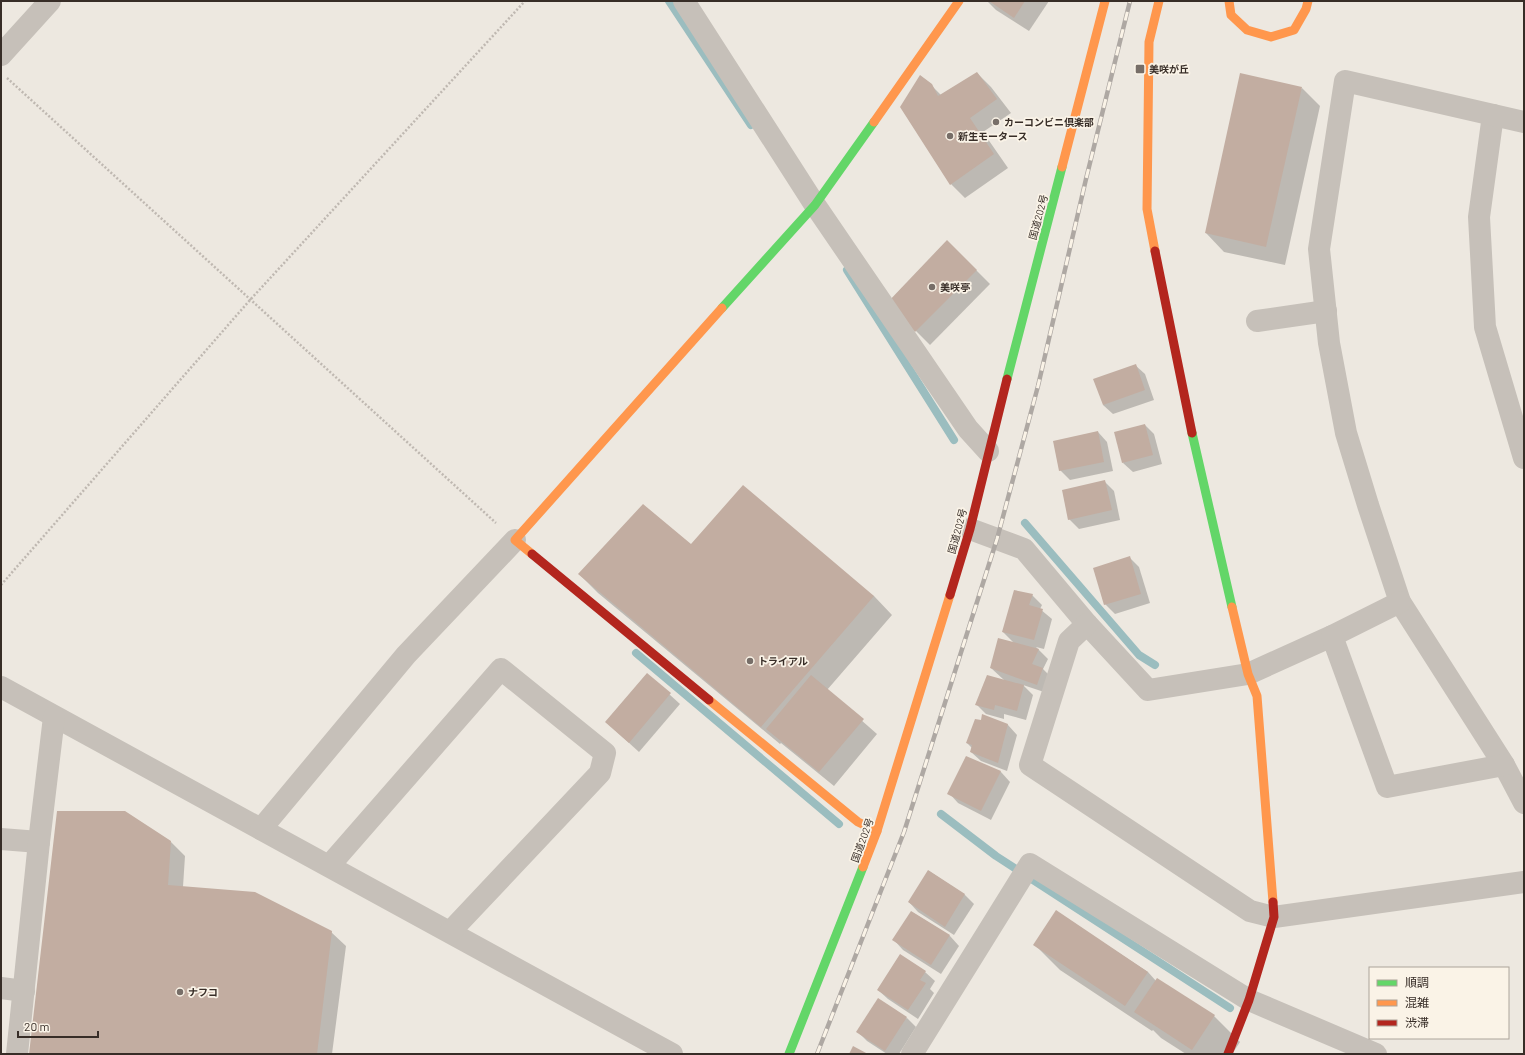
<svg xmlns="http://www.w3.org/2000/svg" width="1525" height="1055" font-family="Barlow,'Noto Sans JP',sans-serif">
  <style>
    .shadow { fill: #0003 }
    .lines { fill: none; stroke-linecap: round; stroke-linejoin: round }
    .stream { stroke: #9bbdbf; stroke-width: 8 }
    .building { fill: #c2ada1 }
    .path { stroke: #bfb8b1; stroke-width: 2.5; stroke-dasharray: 2 2; stroke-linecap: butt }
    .street { stroke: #c6c0b9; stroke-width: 22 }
    .fast { stroke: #63d668; stroke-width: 9 }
    .slow { stroke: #ff974d; stroke-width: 9 }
    .jam { stroke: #b3261e; stroke-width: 9 }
    .rail-casing { stroke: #aea8a3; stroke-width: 4.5 }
    .rail { stroke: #faf3e7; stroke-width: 3; stroke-dasharray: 9; stroke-linecap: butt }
    .poi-dot { fill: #776e68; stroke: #faf3e7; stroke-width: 1.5 }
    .labels { text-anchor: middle; stroke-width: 3.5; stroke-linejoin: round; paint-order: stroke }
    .poi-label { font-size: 10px; font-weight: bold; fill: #372d27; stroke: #faf3e7; text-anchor: start }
    .street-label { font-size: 10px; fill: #372d27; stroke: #faf3e7 }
  </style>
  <rect width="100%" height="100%" fill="#ede8e0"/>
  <!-- shadow -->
  <g class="shadow">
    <path d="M987 1H1049L1029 31 996 10Z"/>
    <path d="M977 73 991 87 1011 113 983 132 1008 168 965 198 951 184 931 85 941 95Z"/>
    <path d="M1302 88 1320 106 1285 265 1224 252 1206 233Z"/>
    <path d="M947 241 990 284 930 345 888 303Z"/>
    <path d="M1135 365 1145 374 1154 400 1113 414 1103 405Z"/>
    <path d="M1145 425 1154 434 1162 464 1133 472 1123 463Z"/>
    <path d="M1098 432 1107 442 1113 471 1070 480 1060 470Z"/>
    <path d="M1105 482 1114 491 1120 520 1079 529 1069 519Z"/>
    <path d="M691 546 874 596 892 615 827 690 877 734 834 786 781 743 780 744 598 593 579 574Z"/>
    <path d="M1129 557 1139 567 1150 603 1115 614 1105 604Z"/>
    <path d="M1032 595 1042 605 1040 609 1052 619 1044 649 1036 647 1048 659 1043 669 1052 678 1047 693 1023 685 1033 695 1026 720 1004 714V719L986 714 976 704 1004 680 991 668 1015 644 1003 632Z"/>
    <path d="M647 674 680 704 639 752 606 722Z"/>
    <path d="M983 716 1008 725 1017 735 1007 771 981 761 971 752 972 748 967 743 981 722Z"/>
    <path d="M966 757 1001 772 1010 782 991 820 958 803 949 793Z"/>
    <path d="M171 842 185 856 183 887 331 932 346 946 332 1054H30Z"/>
    <path d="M929 871 965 895 974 904 954 935 918 912 909 902Z"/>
    <path d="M912 912 950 936 959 946 941 974 903 950 894 940Z"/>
    <path d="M1056 912 1148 972 1156 981 1214 1016 1240 1042 1232 1054H1186L1161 1038 1153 1030 1152 1031 1060 970 1035 945Z"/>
    <path d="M925 972 935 981 930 989 934 993 918 1019 888 999 878 990Z"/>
    <path d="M907 1018 916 1027 899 1054H887L867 1041 858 1032Z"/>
  </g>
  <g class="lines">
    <!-- stream -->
    <g class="stream">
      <path d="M669 1 751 125"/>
      <path d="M847 270 954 440"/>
      <path d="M1025 523 1139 655 1155 665"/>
      <path d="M636 653 839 824"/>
      <path d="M941 814 996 856 1230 1008"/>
    </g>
  </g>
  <!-- building -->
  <g class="building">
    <path d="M989 1H1025L1014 18Z"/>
    <path d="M977 72 997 99 970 118 994 154 950 185 900 107 920 75 932 84 938 96Z"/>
    <path d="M1240 73 1302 87 1266 247 1205 233Z"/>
    <path d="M947 240 977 270 915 332 887 303Z"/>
    <path d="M1136 364 1145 390 1103 405 1093 379Z"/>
    <path d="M1145 424 1153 455 1122 463 1114 432Z"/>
    <path d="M1098 431 1104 462 1059 471 1053 441Z"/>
    <path d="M1105 480 1112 510 1068 520 1062 490Z"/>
    <path d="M743 485 874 596 761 727 578 574 643 504 691 544Z"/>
    <path d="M1130 556 1141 594 1104 605 1093 568Z"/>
    <path d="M1014 590 1033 594 1029 605 1043 609 1034 640 1002 632Z"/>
    <path d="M998 638 1039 649 1032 664 1043 668 1037 685 990 668Z"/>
    <path d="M647 673 671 693 629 743 605 722Z"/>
    <path d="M811 675 864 719 819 772 766 729Z"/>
    <path d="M987 675 1024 685 1017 711 995 705 994 710 975 705Z"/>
    <path d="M982 714 1008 724 998 763 970 752 972 745 966 743 975 719 981 720Z"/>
    <path d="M966 756 1001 771 981 811 947 794Z"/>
    <path d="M57 811H125L171 841 168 885 255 892 332 931 317 1054H29Z"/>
    <path d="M928 870 965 894 945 927 908 902Z"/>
    <path d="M1056 910 1148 972 1125 1006 1033 945Z"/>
    <path d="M911 911 950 935 931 965 892 940Z"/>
    <path d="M900 954 926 971 920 980 926 983 908 1010 877 990Z"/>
    <path d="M1157 978 1215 1015 1192 1050 1134 1012Z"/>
    <path d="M878 998 907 1017 885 1051 856 1032Z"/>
    <path d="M853 1046 868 1054H849Z"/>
  </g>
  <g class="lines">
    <!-- path -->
    <g class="path">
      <path d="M7 78 496 523"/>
      <path d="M1 585 250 300 525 1"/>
    </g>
    <!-- street -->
    <g class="street">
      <path d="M684 1 815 205 968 429 988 451"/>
      <path d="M1 55 50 1"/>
      <path d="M1493 115 1479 217 1485 327 1524 458"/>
      <path d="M1524 122 1345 81 1319 249 1329 343 1346 433 1368 505 1400 602 1504 765 1524 803"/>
      <path d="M1257 321 1326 311"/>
      <path d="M970 529 1024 549 1087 624 1148 690 1248 674 1332 636 1400 602"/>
      <path d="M1087 624 1069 641 1030 765 1250 911 1274 917 1524 882"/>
      <path d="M1332 636 1387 787 1504 765"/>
      <path d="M1 687 672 1054"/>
      <path d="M261 829 406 655 515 540"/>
      <path d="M1 839 39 842"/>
      <path d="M329 866 501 669 605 753 600 773 450 932"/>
      <path d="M1 988 24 991"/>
      <path d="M17 1054 39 842 54 717"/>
      <path d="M912 1054 1030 864 1249 1000 1376 1054"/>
    </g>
    <!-- fast -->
    <g class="fast">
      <path d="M722 308 815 205 874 122"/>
      <path d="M1007 379 1062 167"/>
      <path d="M1192 433 1232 607"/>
      <path d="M789 1054 863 867"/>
    </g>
    <!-- slow -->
    <g class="slow">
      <path d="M1229 1 1231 15 1247 30 1271 37 1294 30 1306 9 1308 1"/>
      <path d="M874 122 959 1"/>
      <path d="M1062 167 1105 1"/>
      <path d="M1155 251 1147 209 1149 42 1159 1"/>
      <path d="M532 554 515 540 722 308"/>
      <path d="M1232 607 1248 674 1257 696 1273 902"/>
      <path d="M709 700 858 822 877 831"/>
      <path d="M863 867 877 831 950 595"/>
    </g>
    <!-- jam -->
    <g class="jam">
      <path d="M1155 251 1192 433"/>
      <path d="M532 554 709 700"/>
      <path d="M950 595 970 529 1007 379"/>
      <path d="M1228 1054 1249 1000 1274 917 1273 902"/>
    </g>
    <!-- rail casing -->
    <g class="rail-casing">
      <path id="rail" d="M817 1054 904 832 997 539 1038 386 1086 179 1130 1"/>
    </g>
    <!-- rail -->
    <use href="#rail" class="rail"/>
  </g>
  <!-- markers -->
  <g class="poi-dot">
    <rect x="1135" y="64" width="10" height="10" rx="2"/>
    <circle cx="996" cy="122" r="4"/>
    <circle cx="950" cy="136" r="4"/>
    <circle cx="932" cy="287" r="4"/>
    <circle cx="750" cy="661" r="4"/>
    <circle cx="180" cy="992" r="4"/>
  </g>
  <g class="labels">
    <!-- poi labels -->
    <g class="poi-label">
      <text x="1149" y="73">美咲が丘</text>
      <text x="1004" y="126">カーコンビニ倶楽部</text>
      <text x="958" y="140">新生モータース</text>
      <text x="940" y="291">美咲亭</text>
      <text x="758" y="665">トライアル</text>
      <text x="188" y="996">ナフコ</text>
    </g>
    <!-- street labels -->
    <g class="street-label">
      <text transform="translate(1038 217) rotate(-75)" y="4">国道202号</text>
      <text transform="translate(957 531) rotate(-75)" y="4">国道202号</text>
      <text transform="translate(862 840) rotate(-70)" y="4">国道202号</text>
    </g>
  </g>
  <!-- border -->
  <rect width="1525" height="1055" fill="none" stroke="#372d27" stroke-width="4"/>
  <!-- legend -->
  <rect x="1369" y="967" width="140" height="72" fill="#faf3e7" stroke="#aca49a"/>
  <rect x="1377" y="980" width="20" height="6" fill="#63d668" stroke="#aca49a"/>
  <text x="1405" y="987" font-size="12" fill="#372d27">順調</text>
  <rect x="1377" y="1000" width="20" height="6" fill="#ff974d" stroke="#aca49a"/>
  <text x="1405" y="1007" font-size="12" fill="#372d27">混雑</text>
  <rect x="1377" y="1020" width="20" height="6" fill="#b3261e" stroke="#aca49a"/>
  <text x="1405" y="1027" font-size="12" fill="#372d27">渋滞</text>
  <!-- scale -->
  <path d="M18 1031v6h80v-6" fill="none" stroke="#372d27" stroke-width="2"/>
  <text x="24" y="1031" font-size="12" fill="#372d27" stroke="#faf3e7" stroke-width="3" paint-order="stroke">20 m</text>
</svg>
